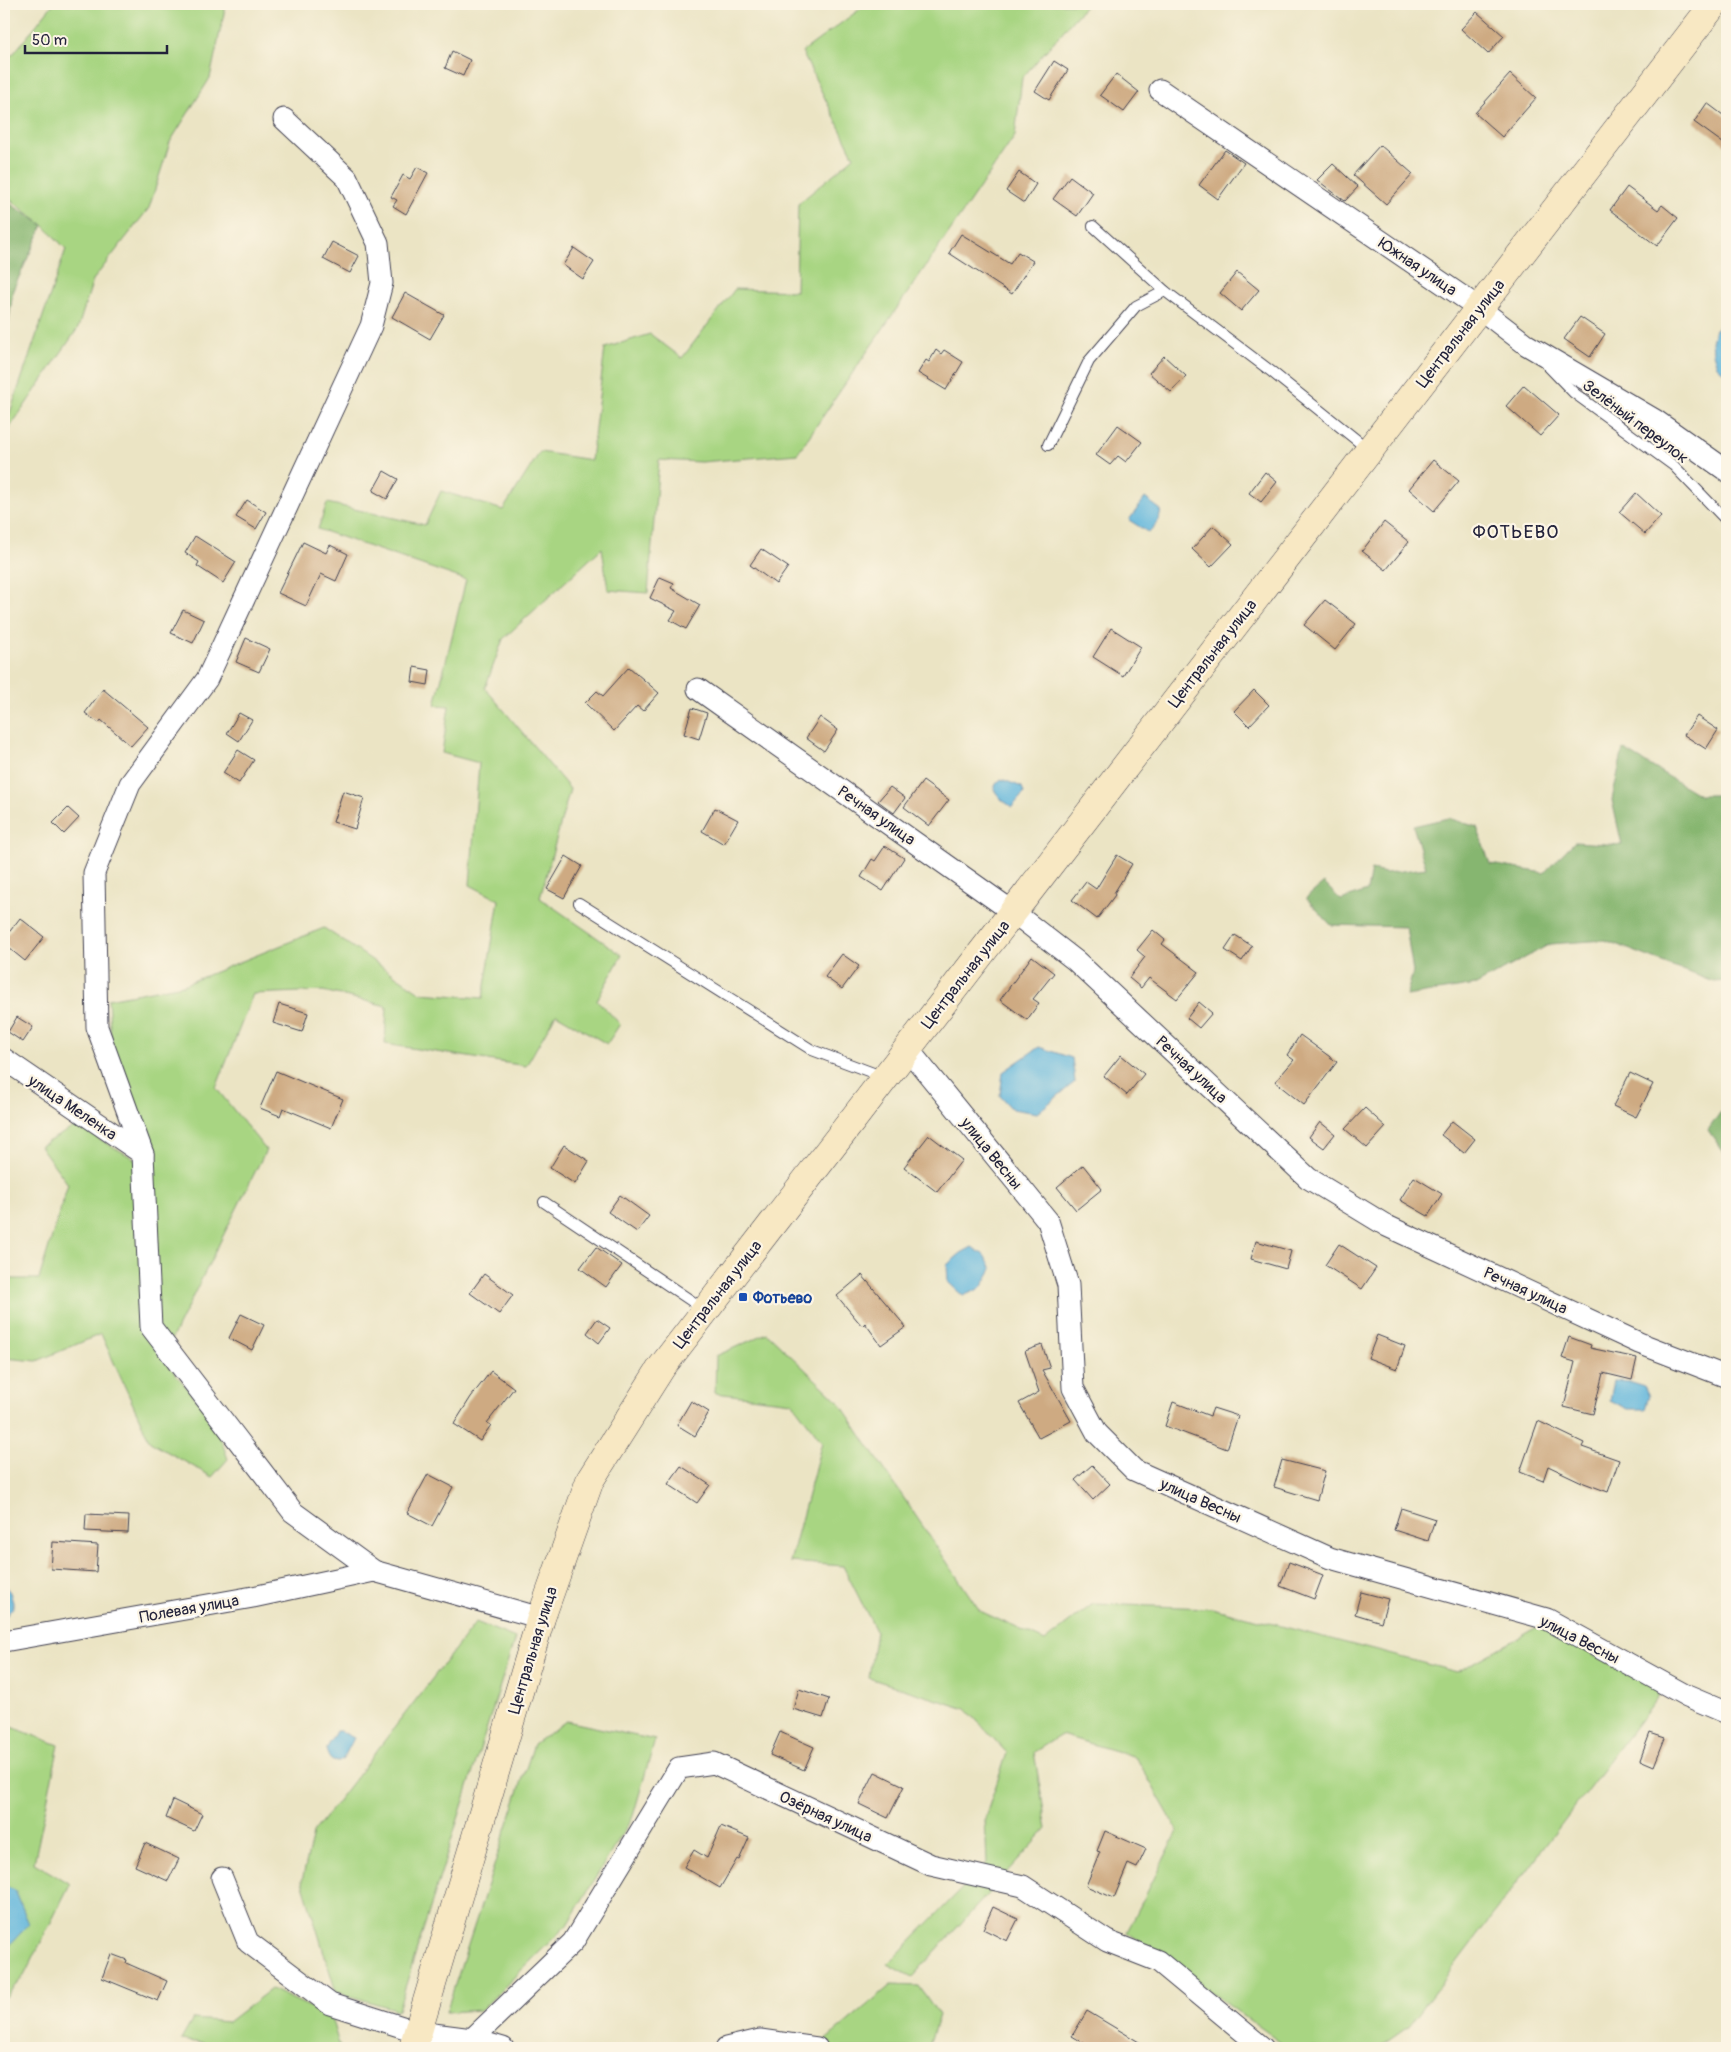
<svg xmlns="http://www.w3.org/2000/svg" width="1731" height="2052" font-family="Pangolin,sans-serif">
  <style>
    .green { fill: #a8d582; stroke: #657c5e }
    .forest { fill: #86b670; stroke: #546c56 }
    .water { fill: #60b6dc; stroke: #416c8c }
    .building { fill: #ceaa82 }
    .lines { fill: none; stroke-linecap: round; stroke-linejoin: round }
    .service-casing { stroke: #403f50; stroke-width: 12 }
    .minor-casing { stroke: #403f50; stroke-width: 23 }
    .secondary-casing { stroke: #403f50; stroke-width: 29 }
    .service { stroke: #fff; stroke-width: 10 }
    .minor { stroke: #fff; stroke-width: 21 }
    .secondary { stroke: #f8e8c3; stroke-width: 28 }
    .transit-dot { fill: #1a4fb4; stroke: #fcf5e5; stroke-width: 2 }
    .labels { text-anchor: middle; stroke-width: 4.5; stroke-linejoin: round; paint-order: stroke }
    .street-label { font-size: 16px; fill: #22223b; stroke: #fcf5e5 }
    .transit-label { font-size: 16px; font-weight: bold; fill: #164399; stroke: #fcf5e5; text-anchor: start }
    .quarter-label { font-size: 19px; letter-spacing: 1px; fill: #22223b; stroke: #fcf5e5 }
  </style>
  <rect width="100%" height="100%" fill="#fcf5e5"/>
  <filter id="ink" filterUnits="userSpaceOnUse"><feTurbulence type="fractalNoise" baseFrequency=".02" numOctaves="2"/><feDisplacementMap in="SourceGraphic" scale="10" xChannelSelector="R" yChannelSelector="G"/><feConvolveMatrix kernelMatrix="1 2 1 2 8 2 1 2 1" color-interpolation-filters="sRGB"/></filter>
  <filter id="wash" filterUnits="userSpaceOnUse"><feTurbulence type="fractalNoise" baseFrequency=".0096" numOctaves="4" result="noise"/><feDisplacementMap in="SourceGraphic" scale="20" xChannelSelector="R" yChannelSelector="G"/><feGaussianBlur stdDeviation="1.12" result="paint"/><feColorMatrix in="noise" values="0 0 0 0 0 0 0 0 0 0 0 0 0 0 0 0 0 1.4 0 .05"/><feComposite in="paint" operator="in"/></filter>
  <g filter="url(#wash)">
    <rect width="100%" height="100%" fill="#ebe4c4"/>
    <!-- green -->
    <g class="green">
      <path d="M53 4H226L210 78 170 142 149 208 93 280 78 328 4 436V430L66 249 43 225 4 195V60L14 53Z"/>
      <path d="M867 4H1087L1022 78 1015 136 797 454 701 462 659 460 648 593 608 590 602 548 503 639 485 688 570 789 540 898 622 955 597 1000 620 1024 607 1044 556 1014 526 1066 385 1044 387 1006 323 991 253 994 216 1088 266 1150 162 1358 214 1420 228 1459 212 1477 150 1442 101 1334 37 1361 4 1358V1279H39L68 1184 40 1146 76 1126 151 1168 113 1065 108 999 183 985 324 928 421 993 483 998 499 900 470 885 479 763 442 753 449 706 435 705 466 580 318 529 327 503 425 525 441 491 503 510 540 452 591 460 605 348 650 334 682 358 735 289 796 291 798 204 854 157 802 52Z"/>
      <path d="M767 1333 839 1402 980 1611 1045 1641 1093 1604 1212 1608 1457 1672 1538 1627 1663 1690 1408 2027 1378 2048H1288L1127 1932 1178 1831 1136 1757 1061 1735 1034 1752 1047 1829 912 1977 888 1964 987 1863 985 1818 1007 1753 966 1709 869 1678 876 1631 843 1566 790 1562 822 1442 792 1402 715 1393 716 1356Z"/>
      <path d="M476 1622 515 1638 398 2010 336 1992 302 1881 313 1833Z"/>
      <path d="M566 1721 655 1740 633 1816 567 1925 481 2010 446 2012 534 1744Z"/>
      <path d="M4 1724 59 1745 34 1863 70 1884 24 1976 4 1998V1951L28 1924 15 1890 4 1886Z"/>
      <path d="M891 1985 919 1986 939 2015 928 2048H816Z"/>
      <path d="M271 1989 331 2017 340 2048H235L181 2040 193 2019 228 2022Z"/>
    </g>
    <!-- forest -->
    <g class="forest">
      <path d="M4 200 43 225 13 290 4 358Z"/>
      <path d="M1623 749 1699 795H1727V981L1714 982 1605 940 1550 944 1476 985 1406 996 1413 972 1406 927 1331 925 1306 898 1324 883 1341 900 1367 891 1371 870 1386 873 1426 868 1413 826 1448 818 1477 827 1490 864 1544 873 1574 842 1622 845 1612 800Z"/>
      <path d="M1727 1103V1157L1708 1130Z"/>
    </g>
    <!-- water -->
    <g class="water">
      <path d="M1725 321 1727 322V375L1717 366 1713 353 1712 342 1715 329Z"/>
      <path d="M1145 498 1161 510 1159 520 1149 533 1129 520Z"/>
      <path d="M1001 779 1022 787 1024 793 1012 807 1002 800 994 790 996 784Z"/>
      <path d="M1039 1047 1072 1058 1075 1082 1037 1113 1012 1109 1000 1096 1003 1072Z"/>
      <path d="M972 1247 984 1255 992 1269 981 1288 963 1296 948 1282 947 1265 961 1253Z"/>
      <path d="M1614 1381 1631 1382 1644 1386 1649 1396 1645 1409H1628L1610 1400Z"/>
      <path d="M4 1585 10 1592 14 1606 5 1617Z"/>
      <path d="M336 1731H340L354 1738 343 1759 339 1762C330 1762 329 1758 326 1750Z"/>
      <path d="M4 1886 15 1890 29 1924 4 1951Z"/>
    </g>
    <g id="blocks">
      <!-- building -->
      <g class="building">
        <path d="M1477 12 1504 36 1488 54 1461 29Z"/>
        <path d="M452 51 470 60 463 76 445 68Z"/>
        <path d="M1054 61 1068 70 1049 100 1035 91Z"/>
        <path d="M1116 74 1139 92 1124 112 1100 95Z"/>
        <path d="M1510 74 1536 98 1502 137 1475 113Z"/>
        <path d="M1707 103 1727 118V146L1694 122Z"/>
        <path d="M1380 145 1413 174 1386 204 1353 175Z"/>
        <path d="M1225 150 1244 163 1218 199 1199 185Z"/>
        <path d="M1333 164 1358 187 1345 201 1317 180Z"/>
        <path d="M417 167 428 173 406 214 393 206 397 200 391 197 403 175 410 179Z"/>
        <path d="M1019 172 1036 184 1024 203 1006 191Z"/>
        <path d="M1070 176 1093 193 1077 216 1053 199Z"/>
        <path d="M1627 187 1658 210 1662 205 1678 218 1657 246 1610 210Z"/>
        <path d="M961 234 1010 264 1018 252 1033 261 1012 294 949 253Z"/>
        <path d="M332 242 359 256 350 273 323 259Z"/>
        <path d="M574 248 594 262 583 279 563 265Z"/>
        <path d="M1237 272 1259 290 1241 311 1220 293Z"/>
        <path d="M405 293 444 315 430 339 392 317Z"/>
        <path d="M1580 317 1605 334 1590 357 1564 339Z"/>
        <path d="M936 350 941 354 944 350 963 362 946 390 918 373 926 360 929 362Z"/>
        <path d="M1164 356 1186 376 1171 392 1149 373Z"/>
        <path d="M1524 385 1559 415 1540 436 1506 406Z"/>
        <path d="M1118 425 1142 442 1126 462 1118 456 1110 465 1096 455Z"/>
        <path d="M1433 460 1459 481 1434 511 1409 489Z"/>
        <path d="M384 471 398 479 387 499 373 491Z"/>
        <path d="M1265 472 1277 482 1261 502 1249 493Z"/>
        <path d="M1636 493 1661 516 1645 534 1619 512Z"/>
        <path d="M247 500 266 512 256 529 236 517Z"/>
        <path d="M1384 522 1409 542 1386 570 1362 551Z"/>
        <path d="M1213 526 1233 544 1211 567 1192 549Z"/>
        <path d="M195 536 236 562 223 583 197 566 199 562 185 553Z"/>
        <path d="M303 542 326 553 330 545 348 554 336 581 321 574 306 606 278 593Z"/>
        <path d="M761 549 788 567 776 584 750 565Z"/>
        <path d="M660 577 674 583 671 588 700 605 686 629 670 620 676 611 650 598Z"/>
        <path d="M1325 600 1356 624 1335 650 1304 625Z"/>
        <path d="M183 610 204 620 193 643 171 633Z"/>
        <path d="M1111 628 1141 647 1123 676 1093 657Z"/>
        <path d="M246 638 270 649 259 672 236 662Z"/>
        <path d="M414 667 430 670 428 685 412 682Z"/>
        <path d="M629 667 659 693 643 711 637 706 614 731 585 703 597 691 603 696Z"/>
        <path d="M103 689 148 727 131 746 101 720 99 723 85 713Z"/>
        <path d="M1254 690 1269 705 1249 726 1234 711Z"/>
        <path d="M692 708 707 713 699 739 684 734Z"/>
        <path d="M239 713 252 720 239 741 227 733Z"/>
        <path d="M1697 716 1718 730 1706 749 1684 735Z"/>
        <path d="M820 717 838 730 824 751 806 738Z"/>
        <path d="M238 750 254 760 239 783 223 773Z"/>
        <path d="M923 781 949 800 929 826 904 807Z"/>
        <path d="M890 787 905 798 894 813 878 801Z"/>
        <path d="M343 791 364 798 355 829 333 822Z"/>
        <path d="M68 808 79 818 64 834 53 823Z"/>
        <path d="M715 808 738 820 724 844 702 831Z"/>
        <path d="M885 846 904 858 883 891 861 877 872 859 875 861Z"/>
        <path d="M1117 855 1132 864 1114 893 1115 895 1097 919 1072 900 1086 882 1096 889Z"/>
        <path d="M566 856 582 866 564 898 547 889Z"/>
        <path d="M20 918 44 937 25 961 4 944V939Z"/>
        <path d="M1153 930 1165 940 1162 944 1199 972 1177 999 1149 978 1141 988 1129 978 1145 957 1137 950Z"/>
        <path d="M1235 935 1252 946 1242 961 1225 950Z"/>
        <path d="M842 954 859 966 842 989 825 977Z"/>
        <path d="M1032 956 1054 973 1033 999 1039 1003 1027 1020 1000 1000Z"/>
        <path d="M1199 1002 1212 1013 1199 1028 1187 1018Z"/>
        <path d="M279 1004 308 1013 302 1032 273 1023Z"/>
        <path d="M17 1017 33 1027 23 1042 8 1032Z"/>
        <path d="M1300 1035 1337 1062 1304 1105 1275 1082 1294 1060 1287 1055Z"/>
        <path d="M1121 1055 1144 1074 1127 1095 1104 1076Z"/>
        <path d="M276 1071 343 1099 331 1128 283 1108 280 1116 260 1108Z"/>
        <path d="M1630 1073 1653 1084 1636 1117 1613 1106Z"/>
        <path d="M1365 1108 1386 1127 1367 1148 1345 1129Z"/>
        <path d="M1452 1121 1475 1139 1464 1153 1441 1135Z"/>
        <path d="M1320 1122 1335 1134 1324 1148 1309 1137Z"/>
        <path d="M929 1135 962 1160 937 1192 904 1167Z"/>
        <path d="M564 1145 589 1161 575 1184 550 1168Z"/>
        <path d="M1083 1165 1102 1189 1076 1210 1057 1187Z"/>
        <path d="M1414 1177 1442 1194 1428 1216 1400 1200Z"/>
        <path d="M620 1195 649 1216 637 1232 608 1212Z"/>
        <path d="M1256 1241 1291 1251 1286 1269 1251 1259Z"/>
        <path d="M1339 1244 1376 1268 1362 1289 1325 1265Z"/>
        <path d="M596 1247 622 1265 606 1287 580 1268Z"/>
        <path d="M484 1274 513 1295 499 1314 470 1293Z"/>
        <path d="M862 1275 906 1327 881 1345 865 1323 862 1326 837 1296Z"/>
        <path d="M241 1314 264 1325 252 1350 229 1338Z"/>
        <path d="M597 1319 610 1328 599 1343 587 1333Z"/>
        <path d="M1377 1335 1405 1346 1397 1369 1368 1358Z"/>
        <path d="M1569 1337 1591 1345 1590 1348 1637 1358 1632 1380 1603 1373 1593 1414 1564 1407 1575 1362 1562 1358Z"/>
        <path d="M1042 1345 1050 1368 1042 1370 1071 1421 1039 1438 1019 1403 1039 1392 1025 1351Z"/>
        <path d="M491 1371 514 1388 487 1423 491 1425 480 1441 454 1424 471 1397Z"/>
        <path d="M691 1401 709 1412 695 1436 677 1425Z"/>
        <path d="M1173 1402 1210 1416 1213 1408 1238 1416 1227 1449 1165 1426Z"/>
        <path d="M1538 1421 1584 1443 1582 1447 1619 1460 1608 1492 1584 1483 1548 1466 1543 1481 1520 1472Z"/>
        <path d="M1282 1460 1325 1471 1317 1500 1274 1487Z"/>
        <path d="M1092 1465 1110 1484 1093 1500 1075 1480Z"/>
        <path d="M681 1466 710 1485 697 1503 668 1484Z"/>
        <path d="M428 1474 453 1487 432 1526 407 1513Z"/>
        <path d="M1401 1508 1435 1519 1428 1541 1394 1530Z"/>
        <path d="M86 1514 129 1516 128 1533 85 1531Z"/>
        <path d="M53 1542 98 1545 96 1572 51 1569Z"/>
        <path d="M1289 1562 1323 1575 1314 1599 1280 1586Z"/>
        <path d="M1361 1592 1388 1599 1381 1622 1355 1614Z"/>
        <path d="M799 1689 829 1699 823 1718 793 1709Z"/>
        <path d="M780 1732 814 1747 804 1770 770 1755Z"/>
        <path d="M1650 1733 1665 1738 1654 1766 1640 1760Z"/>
        <path d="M875 1772 904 1786 888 1818 859 1804Z"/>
        <path d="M173 1800 202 1814 194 1831 166 1818Z"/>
        <path d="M721 1826 749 1838 739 1860 737 1859 720 1888 684 1867 694 1850 707 1858Z"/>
        <path d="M1105 1831 1146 1849 1137 1868 1128 1864 1114 1898 1086 1886 1100 1852 1097 1851Z"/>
        <path d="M145 1843 179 1859 168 1881 135 1866Z"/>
        <path d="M993 1907 1018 1919 1007 1941 983 1929Z"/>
        <path d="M111 1954 127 1960 126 1963 167 1981 158 2001 102 1978Z"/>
        <path d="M1087 2011 1149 2048H1092L1072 2036Z"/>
      </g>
    </g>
  </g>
  <g filter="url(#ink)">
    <use href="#blocks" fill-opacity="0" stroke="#403f50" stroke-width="1"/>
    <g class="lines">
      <!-- service casing -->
      <g class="service-casing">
        <g id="service">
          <path d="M1093 226 1165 291 1272 372 1369 450"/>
          <path d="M1546 364 1574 393 1674 466 1727 521"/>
          <path d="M1048 445 1089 361 1136 306 1165 291"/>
          <path d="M579 903 812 1050 884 1077"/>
          <path d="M544 1202 705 1310"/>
        </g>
      </g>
      <!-- minor casing -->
      <g class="minor-casing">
        <g id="minor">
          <path d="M1160 90 1479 308 1527 345 1655 420 1727 471"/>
          <path d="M284 119 347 178 378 243 382 283 371 326 207 679 130 784 94 873 97 1027 143 1154 151 1327 293 1512 374 1571 541 1618"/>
          <path d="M698 689 1013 912 1076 961 1308 1178 1387 1226 1639 1343 1727 1377"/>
          <path d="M907 1048 1048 1221 1068 1285 1073 1388 1097 1433 1134 1470 1330 1558 1547 1619 1687 1696 1727 1713"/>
          <path d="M4 1059 143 1154"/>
          <path d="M4 1641 253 1597 374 1571"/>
          <path d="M222 1878 248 1942 330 2004 418 2032 472 2039 503 2048"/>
          <path d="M472 2039 573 1942 679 1768 714 1763 931 1865 1023 1886 1107 1941 1158 1961 1263 2048"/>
          <path d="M726 2048 760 2040 817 2048"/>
        </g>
      </g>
      <!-- secondary casing -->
      <g class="secondary-casing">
        <path id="secondary" d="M413 2048 541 1618 590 1480 661 1368 1714 4"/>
      </g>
      <!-- service -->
      <use href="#service" class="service"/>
      <!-- minor -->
      <use href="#minor" class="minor"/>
      <!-- secondary -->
      <use href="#secondary" class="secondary"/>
    </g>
  </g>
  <!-- markers -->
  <rect class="transit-dot" x="738" y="1292" width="10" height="10" rx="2.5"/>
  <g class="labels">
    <!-- street labels -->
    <g class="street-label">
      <text transform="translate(1418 266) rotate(34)" y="6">Южная улица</text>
      <text transform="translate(1460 333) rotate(-52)" y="6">Центральная улица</text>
      <text transform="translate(1636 421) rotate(37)" y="6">Зелёный переулок</text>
      <text transform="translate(1212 653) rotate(-52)" y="6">Центральная улица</text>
      <text transform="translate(877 815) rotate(35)" y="6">Речная улица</text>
      <text transform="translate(965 974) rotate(-52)" y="6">Центральная улица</text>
      <text transform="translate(1192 1069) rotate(43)" y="6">Речная улица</text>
      <text transform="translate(73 1107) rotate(34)" y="6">улица Меленка</text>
      <text transform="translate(992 1153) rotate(51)" y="6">улица Весны</text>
      <text transform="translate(1526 1290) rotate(25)" y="6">Речная улица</text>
      <text transform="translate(717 1294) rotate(-52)" y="6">Центральная улица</text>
      <text transform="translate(1201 1500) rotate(24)" y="6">улица Весны</text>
      <text transform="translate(189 1608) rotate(-10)" y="6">Полевая улица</text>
      <text transform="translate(1580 1639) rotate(27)" y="6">улица Весны</text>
      <text transform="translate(532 1650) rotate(-73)" y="6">Центральная улица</text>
      <text transform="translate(826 1816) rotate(25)" y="6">Озёрная улица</text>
    </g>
    <!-- transit labels -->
    <g class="transit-label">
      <text x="753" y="1303">Фотьево</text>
    </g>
    <!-- quarter labels -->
    <g class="quarter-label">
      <text x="1516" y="538">ФОТЬЕВО</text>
    </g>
  </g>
  <!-- margin -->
  <rect width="1731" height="2052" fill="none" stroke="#fcf5e5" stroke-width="20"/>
  <!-- scale -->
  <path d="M25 45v8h142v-8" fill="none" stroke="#22223b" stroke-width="2.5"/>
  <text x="32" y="45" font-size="15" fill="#22223b" stroke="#fcf5e5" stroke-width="4" paint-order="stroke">50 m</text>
</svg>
